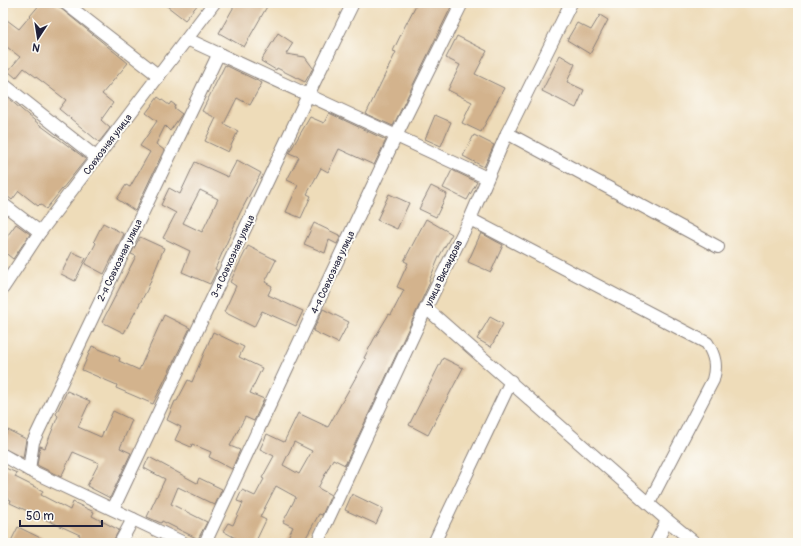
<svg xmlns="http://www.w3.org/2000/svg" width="801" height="546" font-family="Pangolin,sans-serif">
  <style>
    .building { fill: #d3b38d; fill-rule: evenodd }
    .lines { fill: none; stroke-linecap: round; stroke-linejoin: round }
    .minor-casing { stroke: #887f7a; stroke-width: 14 }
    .minor { stroke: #fff; stroke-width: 12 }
    .labels { text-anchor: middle; stroke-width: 4; stroke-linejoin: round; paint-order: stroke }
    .street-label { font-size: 10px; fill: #22223b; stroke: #fdfcf7 }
  </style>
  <rect width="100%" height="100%" fill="#fdfcf7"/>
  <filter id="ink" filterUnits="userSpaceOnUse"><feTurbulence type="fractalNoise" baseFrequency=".025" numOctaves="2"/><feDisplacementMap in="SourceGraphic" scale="8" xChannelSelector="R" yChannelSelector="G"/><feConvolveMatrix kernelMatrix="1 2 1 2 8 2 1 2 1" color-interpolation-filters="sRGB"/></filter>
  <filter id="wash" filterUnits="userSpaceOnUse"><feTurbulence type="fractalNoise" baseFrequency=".012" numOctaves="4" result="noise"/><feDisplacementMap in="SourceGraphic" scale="16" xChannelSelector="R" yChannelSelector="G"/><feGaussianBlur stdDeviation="0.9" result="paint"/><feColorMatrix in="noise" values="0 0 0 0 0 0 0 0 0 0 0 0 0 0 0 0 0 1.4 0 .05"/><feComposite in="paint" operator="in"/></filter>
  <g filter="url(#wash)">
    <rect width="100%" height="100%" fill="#eedcb9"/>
    <g id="blocks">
      <!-- building -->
      <g class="building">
        <path d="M41 3H54L128 63 102 94 113 103 101 120 110 128 99 142 59 109 66 100 44 83 24 68 16 78 8 71 20 57 3 44V17L19 29Z"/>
        <path d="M163 3H199L185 20Z"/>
        <path d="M236 3H269L244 47 219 33Z"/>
        <path d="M417 3H453L393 126 366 114 396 52 393 51 405 26Z"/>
        <path d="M600 15 608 20 590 54 567 40 577 23 591 30Z"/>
        <path d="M278 33 293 43 286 54 305 57 313 68 305 82 277 68 276 70 261 61Z"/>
        <path d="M457 36 487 51 475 74 504 88 481 132 462 123 472 102 448 90 460 65 446 58Z"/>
        <path d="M560 55 575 64 567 82 584 90 576 108 542 91Z"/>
        <path d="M225 65 262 83 250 105 237 98 224 124 238 131 228 152 205 141 216 118 202 111Z"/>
        <path d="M3 94 40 125 86 159 46 209 40 204 38 206 19 191 12 200 3 193Z"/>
        <path d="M158 97 169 105 171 102 175 105 174 108 182 114 170 131 165 126 156 144 164 150 135 211 117 199 126 185 130 187 150 152 140 146 157 121 146 113Z"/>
        <path d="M329 113 386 140 374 165 339 149 328 172 321 168 307 194 311 196 301 218 286 212 298 185 287 180 299 157 289 153 310 117 324 123Z"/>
        <path d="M435 115 451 122 441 146 425 139Z"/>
        <path d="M474 135 494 145 484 167 463 156Z"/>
        <path d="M237 160 261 173 240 213 215 269 217 270 210 284 182 272 190 251 163 238 176 213 161 205 169 188 180 194 195 162 228 177ZM200 190 218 199 202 232 183 223Z"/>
        <path d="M452 170 477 182 467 200 443 188Z"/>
        <path d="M431 186 447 194 436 217 419 209Z"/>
        <path d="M389 194 409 203 397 229 377 220Z"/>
        <path d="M426 219 452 234 439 257 429 281 430 282 345 465 333 459 318 488 331 495 322 515 319 514 303 543H285L293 527 283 522 296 497 276 486 260 517 266 520 255 543H235L237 539 223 531 228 523 233 525 243 503 237 501 242 490 255 496 264 479 262 478 274 456 260 449 267 434 284 442 298 413 328 427 366 359 364 358 374 339 389 314 391 315 404 290 397 287 408 263 404 261ZM294 442 312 451 299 474 283 465Z"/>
        <path d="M103 223 124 234 104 274 85 264 96 243 94 241Z"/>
        <path d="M314 223 341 236 337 244 329 240 325 253 304 244Z"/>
        <path d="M16 224 30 234 13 259 3 251V242Z"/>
        <path d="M481 233 503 245 491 272 468 262Z"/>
        <path d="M140 237 164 248 147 290 124 333 102 322 136 256 131 254Z"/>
        <path d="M248 246 276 260 265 282 272 286 268 295 303 311 296 326 262 311 254 327 224 312 236 286 230 282Z"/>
        <path d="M72 252 86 258 75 281 61 274Z"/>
        <path d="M323 309 349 322 338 343 313 331Z"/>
        <path d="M164 315 190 328 153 404 116 388 117 385 82 370 92 346 120 358 119 361 139 370Z"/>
        <path d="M490 317 503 324 491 347 477 339Z"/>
        <path d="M213 332 244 347 239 357 262 368 250 393 264 399 254 421 245 417 230 446 240 450 232 469 209 457 211 452 192 444 191 447 175 440 181 427 167 420 175 401H177L188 380 192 382Z"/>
        <path d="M443 358 463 368 428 435 409 425Z"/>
        <path d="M67 391 90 401 78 427 101 437 113 411 132 420 120 448 131 453 110 498 87 486 99 463 73 452 61 477 37 465 40 446 45 448 58 416 56 414Z"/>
        <path d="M8 430 26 439 23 458 3 448V439Z"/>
        <path d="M149 457 197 483 199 478 222 489 215 505 178 487 171 504 207 522 198 539 162 521 161 523 147 517 165 479 144 468Z"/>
        <path d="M3 467 17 473 15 477 43 491 41 495 70 510 73 502 94 512 92 516 119 530 112 543H76L80 535 10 503 11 500 3 496Z"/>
        <path d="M352 494 383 509 376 524 345 510Z"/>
        <path d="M18 527 51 543H10Z"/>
      </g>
    </g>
  </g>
  <g filter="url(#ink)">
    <use href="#blocks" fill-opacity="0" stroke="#887f7a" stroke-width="1"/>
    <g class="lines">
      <!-- minor casing -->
      <g class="minor-casing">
        <g id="minor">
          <path d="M65 3 159 76"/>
          <path d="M187 39 487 178"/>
          <path d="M3 84 97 158"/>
          <path d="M507 133 718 247"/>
          <path d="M3 204 40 232"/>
          <path d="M470 219 707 343C715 356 717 366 713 380L649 503"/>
          <path d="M3 288 40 232 214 3"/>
          <path d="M426 308 667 520 695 543"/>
          <path d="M3 455 29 470 184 543"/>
          <path d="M29 470 33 442 219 53"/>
          <path d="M113 509 308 95 353 3"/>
          <path d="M120 543 133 519"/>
          <path d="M205 543 396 136 462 3"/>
          <path d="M317 543 426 308 470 219 507 133 571 3"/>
          <path d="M434 543 511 381"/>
          <path d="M656 543 667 520"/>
        </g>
      </g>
      <!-- minor -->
      <use href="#minor" class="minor"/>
    </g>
  </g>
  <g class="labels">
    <!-- street labels -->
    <g class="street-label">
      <text transform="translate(107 144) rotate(-53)" y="4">Совхозная улица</text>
      <text transform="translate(232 256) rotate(-65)" y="4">3-я Совхозная улица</text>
      <text transform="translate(119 260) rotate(-64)" y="4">2-я Совхозная улица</text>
      <text transform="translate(332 272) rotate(-65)" y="4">4-я Совхозная улица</text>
      <text transform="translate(443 273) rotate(-64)" y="4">улица Висаидова</text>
    </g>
  </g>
  <!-- margin -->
  <rect width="801" height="546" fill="none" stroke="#fdfcf7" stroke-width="16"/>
  <!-- north arrow -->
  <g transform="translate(38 38) rotate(192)" stroke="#fdfcf7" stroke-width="3" paint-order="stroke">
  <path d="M0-3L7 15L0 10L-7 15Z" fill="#22223b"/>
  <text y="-6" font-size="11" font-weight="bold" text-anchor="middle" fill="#22223b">N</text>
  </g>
  <!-- scale -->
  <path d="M20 520v6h82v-6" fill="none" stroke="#22223b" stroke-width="2"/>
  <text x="26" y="520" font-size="12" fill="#22223b" stroke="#fdfcf7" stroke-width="3" paint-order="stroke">50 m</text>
</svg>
